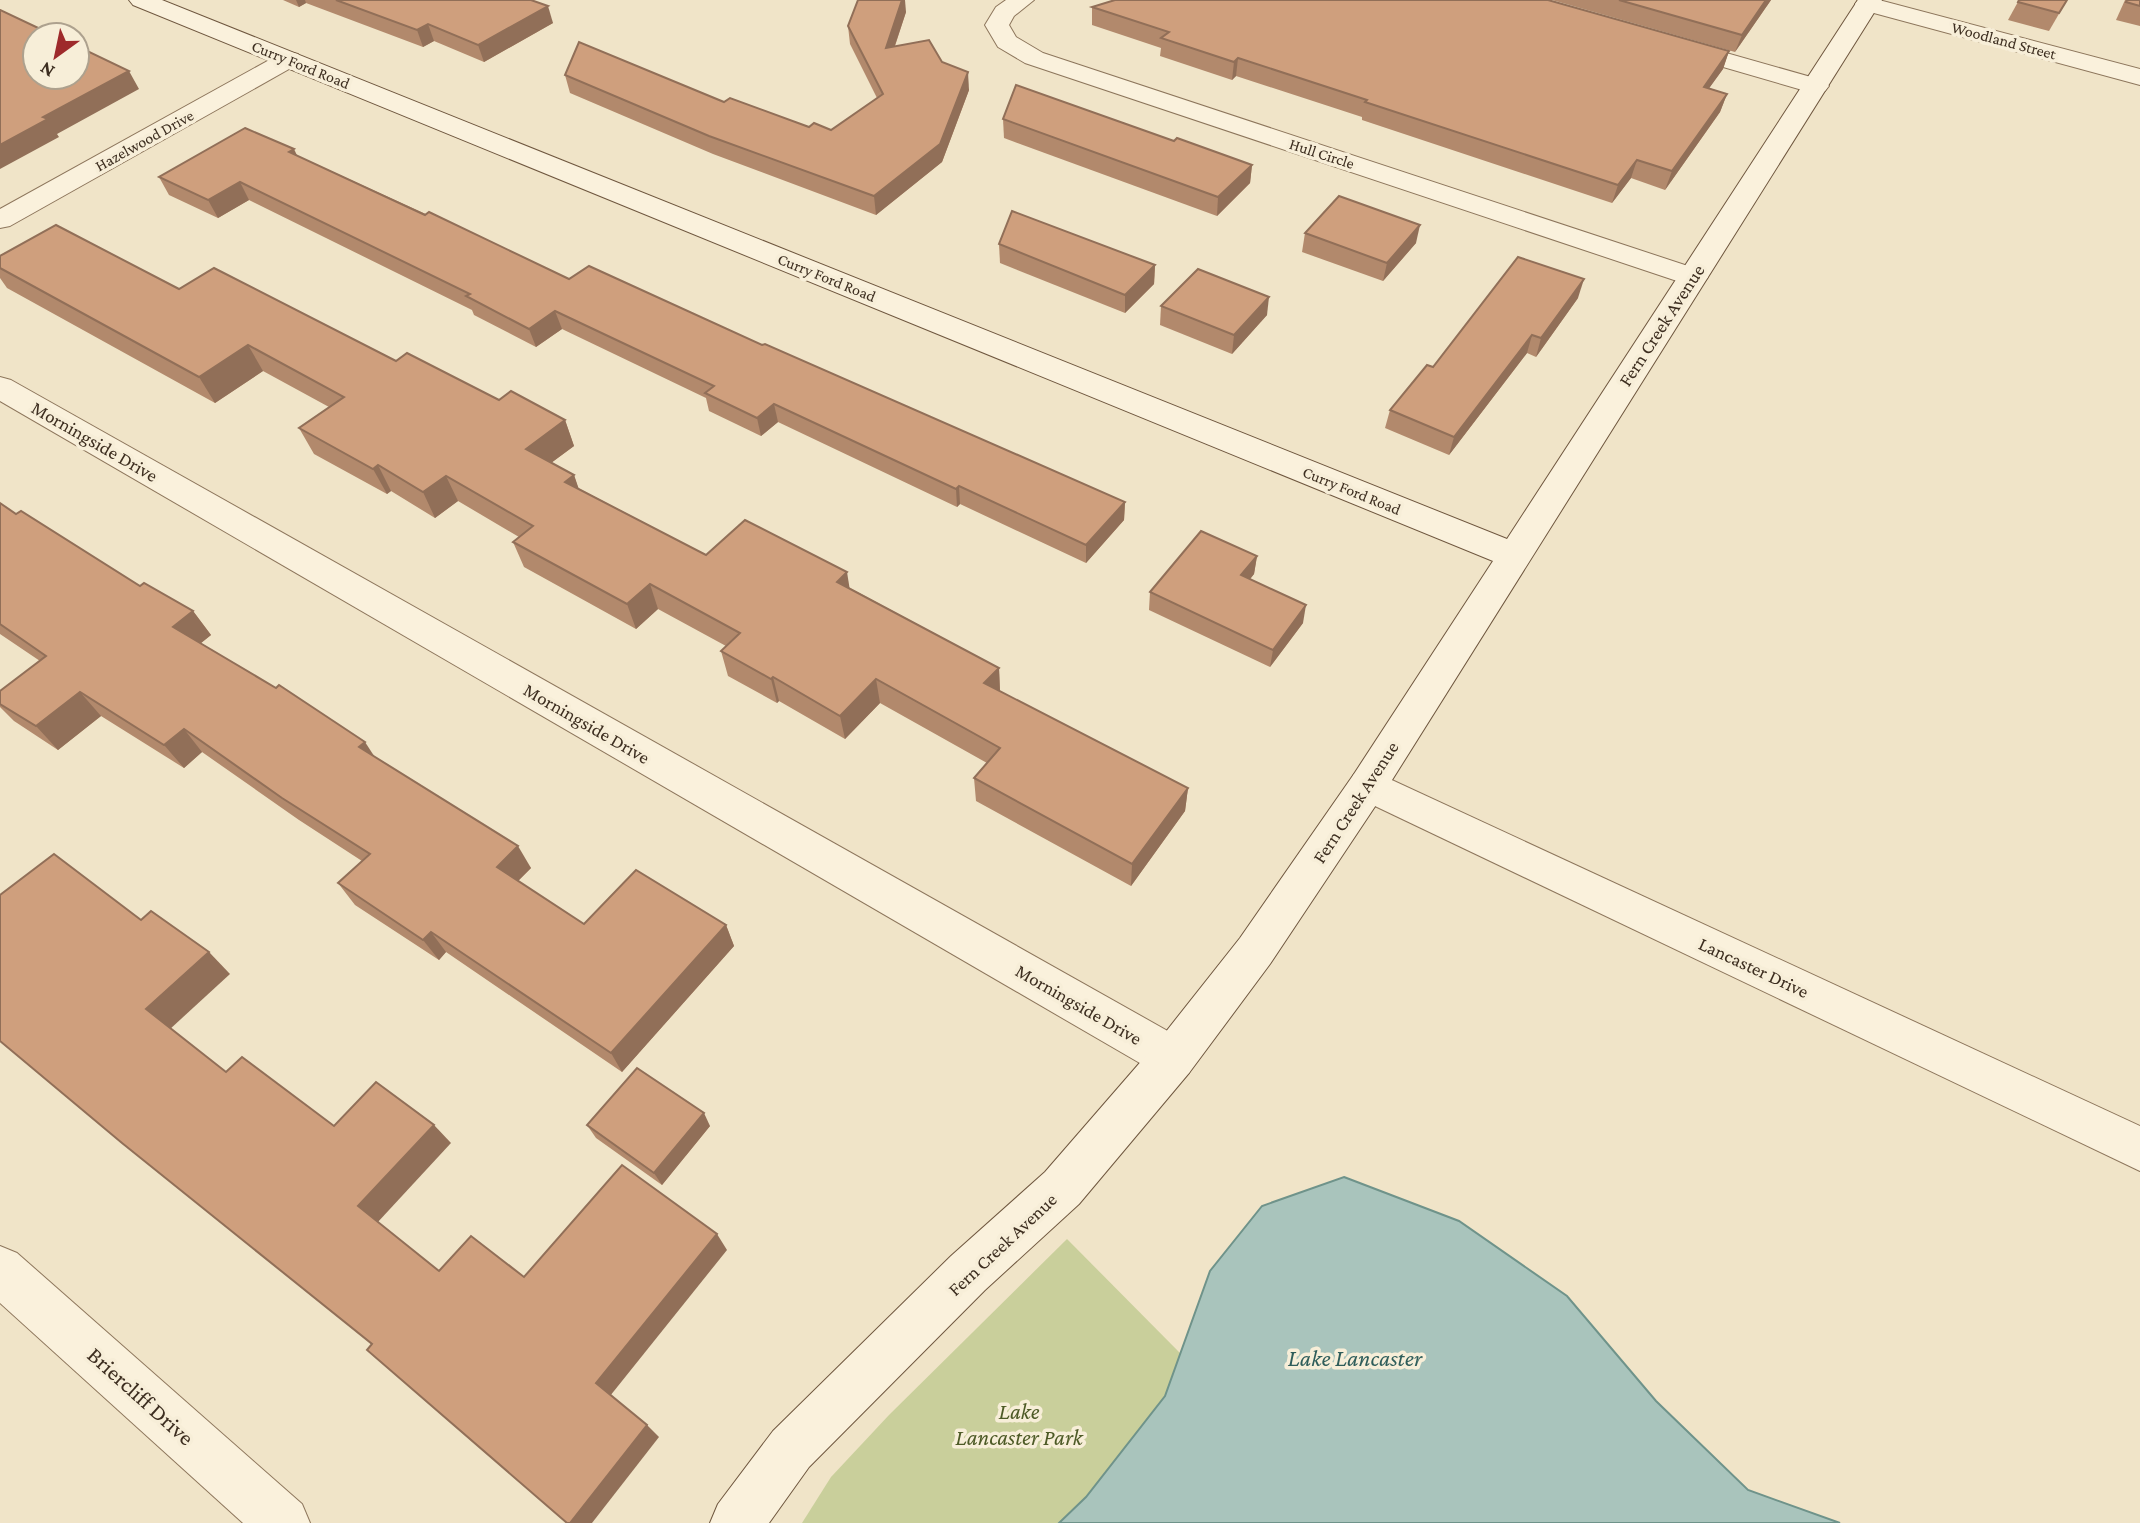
<svg xmlns="http://www.w3.org/2000/svg" width="2140" height="1523" font-family="'Crimson Pro',serif">
  <style>
    .green { fill: #c9cf9b }
    .water { fill: #a9c4bc; stroke: #6f938a; stroke-width: 2 }
    .lines { fill: none; stroke-linecap: round; stroke-linejoin: round }
    .street-casing { stroke: #8d765c; stroke-width: 2 }
    .secondary-casing { stroke: #6f573f; stroke-width: 2 }
    .street { fill: #faf1dc; fill-rule: evenodd }
    .secondary { fill: #faf1dc; fill-rule: evenodd }
    .wall { fill: #b2896c }
    .shaded-wall { fill: #916f58 }
    .building { fill: #cf9f7d; stroke: #916f58; stroke-width: 2 }
    .labels { text-anchor: middle; stroke-width: 7; stroke-linejoin: round; paint-order: stroke }
    .far-street-label { font-size: 16px; fill: #3d2e20; stroke: #f7eed8 }
    .street-label { font-size: 19px; fill: #3d2e20; stroke: #f7eed8 }
    .near-street-label { font-size: 23px; fill: #3d2e20; stroke: #f7eed8 }
    .near-park-label { font-size: 23px; font-style: italic; fill: #4d5a26; stroke: #f7eed8 }
    .near-water-label { font-size: 24px; font-style: italic; fill: #2f5d5a; stroke: #f7eed8 }
  </style>
  <rect width="100%" height="100%" fill="#f0e4c8"/>
  <!-- green -->
  <path class="green" d="M1067 1239 1181 1354 1165 1396 1086 1497 1059 1523H802L831 1477 889 1415Z"/>
  <!-- water -->
  <path class="water" d="M1344 1177 1459 1221 1567 1296 1656 1401 1748 1490 1840 1523H1059L1086 1497 1165 1396 1210 1271 1262 1206Z"/>
  <g class="lines">
    <!-- street casing -->
    <g class="street-casing">
      <g id="street">
        <path d="M1006 0H1034L1014 16 1009 25 1016 37 1043 53 1703 271 1708 277 1703 283 1693 286 1683 283 1025 63 998 47 985 25 996 7Z"/>
        <path d="M1858 0H1879L2140 69V85L1859 9 1855 4Z"/>
        <path d="M1677 39 1825 81 1829 86 1825 91 1816 94 1668 51 1665 46 1668 41Z"/>
        <path d="M289 52 298 54 301 59 298 64 10 226 0 228V209L280 54Z"/>
        <path d="M0 377 11 380 1189 1043 1195 1058 1189 1073 1173 1079 1157 1073 0 401Z"/>
        <path d="M1368 769 2140 1126V1171L1354 796 1349 785 1354 774Z"/>
        <path d="M0 1246 17 1253 302 1504 310 1523H243L0 1303Z"/>
      </g>
    </g>
    <!-- secondary casing -->
    <g class="secondary-casing">
      <path id="secondary" d="M129 0H162L1507 539 1858 0H1882L1382 796 1270 964 1189 1073 1079 1204 985 1290 809 1467 769 1523H710L718 1504 773 1431 951 1256 1045 1172 1157 1043 1240 938 1354 774 1493 561 133 5Z"/>
    </g>
    <!-- street -->
    <use href="#street" class="street"/>
    <!-- secondary -->
    <use href="#secondary" class="secondary"/>
  </g>
  <!-- wall -->
  <g class="wall">
    <path d="M283 0H531L553 23 484 62 434 41 423 47 306 3 299 7Z"/>
    <path d="M1552 0H1771L1735 52Z"/>
    <path d="M2019 0H2067L2049 31 2008 20Z"/>
    <path d="M2125 0H2140V26L2116 20Z"/>
    <path d="M1092 7 1729 51 1723 69 1709 88 1727 94 1720 112 1665 190 1631 178 1612 203 1362 120V117L1236 76 1232 80 1160 56 1161 48 1092 25Z"/>
    <path d="M906 12 895 46 942 62 969 90 942 162 876 215 713 154 570 93 565 75 724 102 809 127 831 130 877 98 850 44 848 26Z"/>
    <path d="M1003 119 1174 141 1252 165 1250 183 1217 216 1004 138Z"/>
    <path d="M298 156 569 279 762 345 1125 502 1124 520 1086 563 960 504 957 507 778 422 761 436 709 411 706 398 562 329 536 347 474 315 472 310 249 200 218 218 169 195 159 177Z"/>
    <path d="M1305 233 1416 243 1383 281 1302 252Z"/>
    <path d="M999 244 1155 265 1154 284 1125 313 1000 263Z"/>
    <path d="M0 256 179 289 396 361 499 400 565 420 574 446 551 463 574 475 578 488 706 555 850 588 999 668 1000 692 1188 788 1185 811 1131 886 976 801 974 778 987 763 880 703 845 739 779 701 777 703 728 676 721 651 726 646 658 609 636 629 524 567 513 542 519 537 458 501 435 518 391 491 387 494 314 454 299 428 329 407 263 371 215 403 7 288 0 278Z"/>
    <path d="M1578 298 1536 357 1527 353 1449 455 1385 428 1390 410 1433 367Z"/>
    <path d="M1161 306 1267 315 1232 354 1160 325Z"/>
    <path d="M0 503 16 514 140 586 193 611 211 635 201 643 375 757 531 868 518 881 584 924 726 925 734 946 622 1072 446 952 439 960 355 905 338 883 362 861 299 820 202 752 184 768 101 716 58 750 14 721 0 707V691L40 661 0 634Z"/>
    <path d="M1257 556 1254 574 1250 579 1303 623 1270 667 1149 610 1150 592Z"/>
    <path d="M587 1125 710 1126 662 1185 596 1138Z"/>
  </g>
  <!-- shaded-wall -->
  <g class="shaded-wall">
    <path d="M296 0H305L306 3 299 7Z"/>
    <path d="M902 0H905L906 12 888 66 886 48Z"/>
    <path d="M1766 0H1771L1735 52 1742 35Z"/>
    <path d="M548 6 553 23 484 62 478 45Z"/>
    <path d="M428 24 434 41 423 47 417 30Z"/>
    <path d="M1729 51 1723 69 1697 105 1704 87Z"/>
    <path d="M1238 58 1236 76 1232 80 1234 62Z"/>
    <path d="M129 71 139 89 57 134 59 137 0 169V145L43 117Z"/>
    <path d="M968 72 969 90 942 162 876 215 874 196Z"/>
    <path d="M1727 94 1720 112 1665 190 1672 171Z"/>
    <path d="M294 149 303 168 289 152Z"/>
    <path d="M1637 160 1631 178 1612 203 1618 185Z"/>
    <path d="M1252 165 1250 183 1217 216 1218 197Z"/>
    <path d="M240 182 249 200 218 218 208 200Z"/>
    <path d="M1420 225 1416 243 1383 281 1387 263Z"/>
    <path d="M1155 265 1154 284 1125 313V295Z"/>
    <path d="M1584 279 1578 298 1536 357 1541 338Z"/>
    <path d="M1269 297 1267 315 1232 354 1234 335Z"/>
    <path d="M555 311 562 329 536 347 529 329Z"/>
    <path d="M1532 335 1527 353 1449 455 1454 437Z"/>
    <path d="M248 345 263 371 215 403 199 377Z"/>
    <path d="M774 404 778 422 761 436 757 418Z"/>
    <path d="M565 420 574 446 536 474 526 449Z"/>
    <path d="M378 465 391 491 387 494 373 469Z"/>
    <path d="M574 475 583 501 565 482Z"/>
    <path d="M446 476 458 501 435 518 423 492Z"/>
    <path d="M959 486 960 504 957 507 956 489Z"/>
    <path d="M1125 502 1124 520 1086 563V545Z"/>
    <path d="M1257 556 1254 574 1239 593 1241 575Z"/>
    <path d="M847 572 851 597 837 582Z"/>
    <path d="M650 584 658 609 636 629 627 604Z"/>
    <path d="M1306 605 1303 623 1270 667 1273 650Z"/>
    <path d="M193 611 211 635 191 651 173 627Z"/>
    <path d="M999 668 1000 692 984 683Z"/>
    <path d="M773 677 779 701 777 703 771 679Z"/>
    <path d="M876 679 880 703 845 739 840 716Z"/>
    <path d="M80 692 101 716 58 750 36 726Z"/>
    <path d="M184 729 202 752 184 768 164 745Z"/>
    <path d="M365 742 380 765 359 747Z"/>
    <path d="M1188 788 1185 811 1131 886 1132 864Z"/>
    <path d="M518 846 531 868 510 889 497 867Z"/>
    <path d="M726 925 734 946 622 1072 611 1053Z"/>
    <path d="M431 932 446 952 439 960 423 940Z"/>
    <path d="M209 952 230 974 169 1030 146 1009Z"/>
    <path d="M704 1113 710 1126 662 1185 654 1173Z"/>
    <path d="M434 1125 451 1143 377 1223 358 1206Z"/>
    <path d="M717 1234 727 1250 610 1396 596 1383Z"/>
    <path d="M647 1425 659 1437 592 1523H570Z"/>
  </g>
  <!-- building -->
  <g class="building">
    <path d="M336 0H531L548 6 478 45 428 24 417 30Z"/>
    <path d="M858 0H902L886 48 929 40 942 62 968 72 940 144 874 196 709 136 565 75 579 42 724 102 730 98 809 127 814 123 831 130 883 94 848 26Z"/>
    <path d="M1115 0H1548L1729 51 1704 87 1727 94 1672 171 1637 160 1618 185 1365 102 1367 100 1238 58 1234 62 1161 38 1169 32 1092 7Z"/>
    <path d="M1619 0H1766L1742 35Z"/>
    <path d="M2019 0H2067L2059 13 2018 2Z"/>
    <path d="M2127 0H2140V6L2126 2Z"/>
    <path d="M0 10 53 35H35V77H77V46L129 71 43 117 48 119 0 145Z"/>
    <path d="M1016 85 1174 141 1177 138 1252 165 1218 197 1003 119Z"/>
    <path d="M245 128 294 149 289 152 425 215 429 212 569 279 589 266 762 345 765 344 1125 502 1086 545 959 486 956 489 774 404 757 418 705 393 714 386 555 311 529 329 466 296 470 294 240 182 208 200 159 177Z"/>
    <path d="M1339 196 1420 225 1387 263 1305 233Z"/>
    <path d="M1012 211 1155 265 1125 295 999 244Z"/>
    <path d="M56 225 179 289 214 268 396 361 407 353 499 400 511 391 565 420 526 449 574 475 565 482 706 555 745 520 847 572 837 582 999 668 984 683 1188 788 1132 864 974 778 1000 748 876 679 840 716 773 677 771 679 721 651 740 633 650 584 627 604 513 542 533 526 446 476 423 492 378 465 373 469 299 428 344 397 248 345 199 377 0 268V256Z"/>
    <path d="M1518 257 1584 279 1541 338 1532 335 1454 437 1390 410 1427 365 1433 367Z"/>
    <path d="M1198 269 1269 297 1234 335 1161 306Z"/>
    <path d="M0 503 16 514 21 511 140 586 144 583 193 611 173 627 276 688 279 685 365 742 359 747 518 846 497 867 584 924 636 870 726 925 611 1053 431 932 423 940 338 883 370 854 282 798 184 729 164 745 80 692 36 726 0 704V691L46 656 0 624Z"/>
    <path d="M1201 531 1257 556 1241 575 1306 605 1273 650 1150 592Z"/>
    <path d="M54 854 141 920 151 911 209 952 146 1009 226 1072 242 1057 334 1126 376 1082 434 1125 358 1206 439 1271 471 1236 524 1277 622 1165 717 1234 596 1383 647 1425 570 1523H567L367 1350 372 1344 122 1143 0 1041V895Z"/>
    <path d="M637 1068 704 1113 654 1173 587 1125Z"/>
  </g>
  <g class="labels">
    <!-- far-street labels -->
    <g class="far-street-label">
      <text transform="translate(2004 40) rotate(15)" y="6">Woodland Street</text>
      <text transform="translate(301 64) rotate(22)" y="6">Curry Ford Road</text>
      <text transform="translate(144 140) rotate(-29)" y="6">Hazelwood Drive</text>
      <text transform="translate(1322 153) rotate(18)" y="6">Hull Circle</text>
      <text transform="translate(827 277) rotate(22)" y="6">Curry Ford Road</text>
      <text transform="translate(1352 490) rotate(22)" y="6">Curry Ford Road</text>
    </g>
    <!-- street labels -->
    <g class="street-label">
      <text transform="translate(1661 325) rotate(-57)" y="7">Fern Creek Avenue</text>
      <text transform="translate(95 441) rotate(30)" y="7">Morningside Drive</text>
      <text transform="translate(587 723) rotate(30)" y="7">Morningside Drive</text>
      <text transform="translate(1355 802) rotate(-57)" y="7">Fern Creek Avenue</text>
      <text transform="translate(1754 967) rotate(25)" y="7">Lancaster Drive</text>
      <text transform="translate(1079 1004) rotate(30)" y="7">Morningside Drive</text>
      <text transform="translate(1002 1244) rotate(-43)" y="7">Fern Creek Avenue</text>
    </g>
    <!-- near-street labels -->
    <g class="near-street-label">
      <text transform="translate(141 1396) rotate(42)" y="8">Briercliff Drive</text>
    </g>
    <!-- near-park labels -->
    <g class="near-park-label">
      <text x="1019" y="1419">Lake<tspan x="1019" dy="26">Lancaster Park</tspan></text>
    </g>
    <!-- near-water labels -->
    <g class="near-water-label">
      <text x="1355" y="1366">Lake Lancaster</text>
    </g>
  </g>
  <!-- north arrow -->
  <g transform="translate(56 56) rotate(213)"><circle r="33" fill="#f7eed8" stroke="#ada18e" stroke-width="2"/>
  <path d="M0-5L12 26L0 18L-12 26Z" fill="#9e2a2b"/>
  <text y="-10" font-size="19" font-weight="bold" text-anchor="middle" fill="#3d2e20">N</text>
  </g>
</svg>
